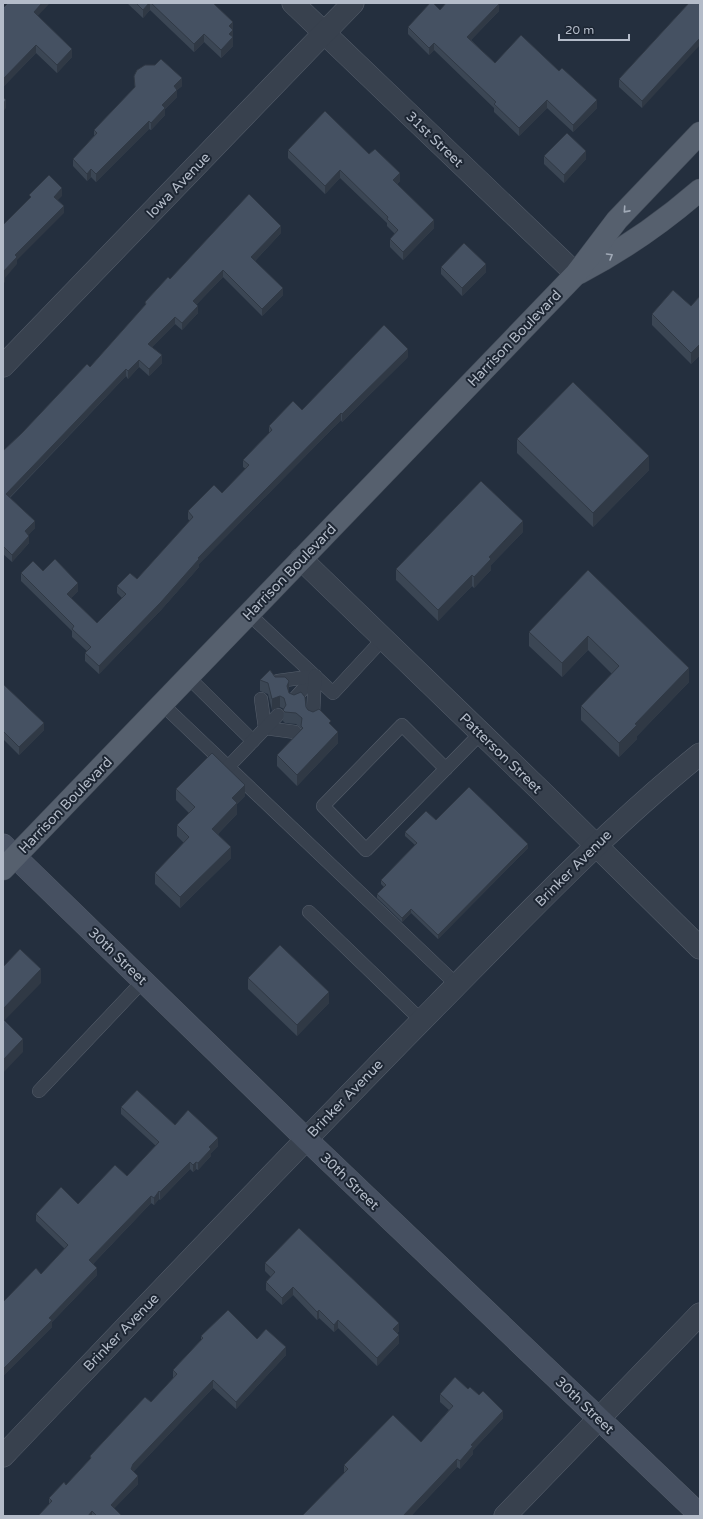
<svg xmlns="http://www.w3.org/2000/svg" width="703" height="1519" font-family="'Varela Round',sans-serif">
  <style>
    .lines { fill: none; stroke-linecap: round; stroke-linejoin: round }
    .lane-casing { stroke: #565f6c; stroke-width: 14 }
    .street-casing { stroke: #565f6c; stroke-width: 23 }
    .secondary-casing { stroke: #565f6c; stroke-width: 23 }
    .primary-casing { stroke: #414a57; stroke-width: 23 }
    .lane { stroke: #38414e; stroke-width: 13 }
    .street { stroke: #38414e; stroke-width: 22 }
    .secondary { stroke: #465061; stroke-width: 22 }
    .primary { stroke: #56606e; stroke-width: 22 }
    .wall { fill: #3b4654 }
    .shaded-wall { fill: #303945 }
    .building { fill: #455162; stroke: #303945 }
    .oneway { stroke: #a1aab7 }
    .labels { text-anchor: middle; stroke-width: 4; stroke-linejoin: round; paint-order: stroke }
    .street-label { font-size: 14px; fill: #b4bcc9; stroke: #1d2633 }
  </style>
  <rect width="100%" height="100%" fill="#242f3e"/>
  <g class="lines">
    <!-- lane casing -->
    <g class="lane-casing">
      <g id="lane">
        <path d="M249 614 315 676 295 698"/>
        <path d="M315 676 333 693 383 639"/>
        <path d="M188 677 253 741"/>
        <path d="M278 681 315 676"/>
        <path d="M261 699 265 728 295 732"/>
        <path d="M162 704 457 985"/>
        <path d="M313 715 315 676"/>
        <path d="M228 767 278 715"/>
        <path d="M446 769 402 725 323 806 366 850 480 734"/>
        <path d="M309 912 422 1021"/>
        <path d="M39 1091 143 981"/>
      </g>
    </g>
    <!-- street casing -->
    <g class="street-casing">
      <g id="street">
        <path d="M293 3 576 274"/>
        <path d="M3 366 353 3"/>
        <path d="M301 559 543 793 700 948"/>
        <path d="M3 1456C147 1305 291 1153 438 1004 523 918 606 830 700 754"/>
        <path d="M505 1516 700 1314"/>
      </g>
    </g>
    <!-- secondary casing -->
    <g class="secondary-casing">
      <path id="secondary" d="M3 845 306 1139 700 1515"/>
    </g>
    <!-- primary casing -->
    <g class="primary-casing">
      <g id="primary">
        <path d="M579 273C623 250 662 223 700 190"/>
        <path d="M3 869 576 274 617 220 700 133"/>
      </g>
    </g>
    <!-- lane -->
    <use href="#lane" class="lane"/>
    <!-- street -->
    <use href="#street" class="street"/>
    <!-- secondary -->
    <use href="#secondary" class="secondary"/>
    <!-- primary -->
    <use href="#primary" class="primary"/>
  </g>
  <!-- wall -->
  <g class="wall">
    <path d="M127 3H213L233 22V46L221 58 204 42 194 52 150 10 143 18Z"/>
    <path d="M689 3 642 108 619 87V79Z"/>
    <path d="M3 8 38 16 72 57 57 73 36 53 3 87Z"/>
    <path d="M440 10 499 11 471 40 495 63 597 108 573 132 547 108 519 136 494 112V108L434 50 429 55 408 34V27Z"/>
    <path d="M134 76 182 86 177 90V97L165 109V115L151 130 149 129 96 182 91 177 87 181 73 166V159L94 136V130L135 87Z"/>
    <path d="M288 150 369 154 400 181 397 184 434 228 403 260 390 247V239L395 234 387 226V223L340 178 325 194 288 158Z"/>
    <path d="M544 156 586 159 564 183 544 164Z"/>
    <path d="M281 233 255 261 283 295 262 316 223 277 197 304 198 313 182 330 175 324 152 347 162 363 149 376 139 367 128 379 126 376 10 498 35 528 28 535 29 543 12 562 3 554V451L90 367 145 306V302L170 279Z"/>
    <path d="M441 267 486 272 462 296 441 274Z"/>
    <path d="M700 296V355L691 364 652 325V314L691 306Z"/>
    <path d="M408 357 342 422 341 420 199 564V567L161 610 99 674 85 661V653L87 651 72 637V631L21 581V573L43 571 78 591 71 598 97 623 122 598 117 593V586L137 579 190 521 188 519V511L222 493 246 469 243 467V460L269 433V426L302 410Z"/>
    <path d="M517 439 649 470 593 527 517 453Z"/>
    <path d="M523 532 491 565V570L474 588 472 586 438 621 396 580V569Z"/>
    <path d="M588 570 689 682 637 736V739L619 757 581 720V706L612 674 588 650 562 677 529 646V632Z"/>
    <path d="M275 677 289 693 306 707 308 710 331 725 338 743 297 786 277 766V755L301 730V728L296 724 285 723 283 721 284 709 280 707 272 710 268 694 260 691V680Z"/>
    <path d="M3 684 44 730 19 755 3 739Z"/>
    <path d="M176 789 245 796 237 804V814L218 834 231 858 180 908 155 884V873L184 843 177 836V825L189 813 176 800Z"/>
    <path d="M436 820 528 848 438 939 411 913 402 922 377 898V894L384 887 381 884V880L415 845 405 836V832Z"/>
    <path d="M248 978 329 1003 297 1036 248 989Z"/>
    <path d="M121 1107 175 1125 218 1146 211 1153V1156L198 1170 196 1169 193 1172 190 1169 160 1200 159 1199 154 1205 151 1203 93 1264 97 1275 52 1322V1327L3 1376V1302L41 1274 65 1249 36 1221V1214L78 1204 127 1176 156 1146 121 1114Z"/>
    <path d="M265 1263 399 1331 397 1333 399 1343 377 1366 338 1328 334 1332 319 1318 317 1320 293 1295 282 1305 266 1290V1282L271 1277 265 1271Z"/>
    <path d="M201 1336 257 1339 286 1355 236 1409 213 1388 133 1472 138 1484 114 1508 122 1516H38L49 1505V1498L66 1485 90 1459V1456L151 1402 174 1378H173V1370L201 1340Z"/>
    <path d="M468 1389 503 1418 473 1450V1454L460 1469 457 1467 411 1516H302L344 1473V1465L421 1442 449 1410 440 1402V1394Z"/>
  </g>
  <!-- shaded-wall -->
  <g class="shaded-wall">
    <path d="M42 3H50L34 20V12Z"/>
    <path d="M149 3H150V10L143 18V10Z"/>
    <path d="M499 4V11L467 44V37Z"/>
    <path d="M233 22V46L221 58V50L229 26Z"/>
    <path d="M204 34V42L194 52V44Z"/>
    <path d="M700 38V45L642 108V101Z"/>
    <path d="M434 43V50L429 55V48Z"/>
    <path d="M36 45V53L3 87V79Z"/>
    <path d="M72 49V57L57 73V65Z"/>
    <path d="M182 78V86L177 90V97L165 109V115L151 130V123L174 86Z"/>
    <path d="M6 100V108L3 112V104Z"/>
    <path d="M547 100V108L519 136V128Z"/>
    <path d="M597 100V108L573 132V125Z"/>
    <path d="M149 121V129L96 182V174Z"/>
    <path d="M586 151V159L564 183V175Z"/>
    <path d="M91 169V177L87 181V174Z"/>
    <path d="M340 170V178L325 194V186Z"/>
    <path d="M400 173V181L393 188V180Z"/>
    <path d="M62 188V196L54 204V197Z"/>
    <path d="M64 206V213L17 260V264L5 278V282L3 284V272L15 255Z"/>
    <path d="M434 220V228L403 260V252Z"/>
    <path d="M281 226V233L251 265V257Z"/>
    <path d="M486 264V272L462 296V288Z"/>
    <path d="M223 270V277L193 308V301Z"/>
    <path d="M283 288V295L262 316V309Z"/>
    <path d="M198 306V313L182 330V323Z"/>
    <path d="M175 317V324L148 351V344Z"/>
    <path d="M700 344V355L691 364V353Z"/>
    <path d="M408 349V357L342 422V414Z"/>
    <path d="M162 355V363L149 376V369Z"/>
    <path d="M139 360V367L128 379V371Z"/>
    <path d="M126 369V376L6 501V494Z"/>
    <path d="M341 413V420L199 564V567L161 610 99 674V666L198 558Z"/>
    <path d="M649 456V470L593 527V513Z"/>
    <path d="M35 521V528L25 539V531Z"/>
    <path d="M523 521V532L491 565V570L474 588V577L489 557Z"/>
    <path d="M29 536V543L12 562V555Z"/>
    <path d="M472 575V586L438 621V610Z"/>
    <path d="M78 583V591L67 602V594Z"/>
    <path d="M588 636V650L562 677V663Z"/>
    <path d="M689 668V682L637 736V739L619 757V743L635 724Z"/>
    <path d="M289 681V692L287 686Z"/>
    <path d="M280 696V707L272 710V699Z"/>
    <path d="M44 723V730L19 755V747Z"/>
    <path d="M338 732V743L297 786V775Z"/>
    <path d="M245 785V796L237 804V814L212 840V829L232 798Z"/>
    <path d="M528 844V848L438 939V935Z"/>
    <path d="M231 847V858L180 908V897Z"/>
    <path d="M411 909V913L402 922V918Z"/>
    <path d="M41 969V983L3 1022V1009Z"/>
    <path d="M329 992V1003L297 1036V1025Z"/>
    <path d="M23 1039V1052L3 1073V1060Z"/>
    <path d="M4 1084V1098L3 1099V1085Z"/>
    <path d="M218 1138V1146L211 1153V1156L198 1170V1163L209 1147Z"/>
    <path d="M190 1162V1169L160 1200V1192Z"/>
    <path d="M196 1162V1169L193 1172V1165Z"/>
    <path d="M159 1191V1199L154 1205V1198Z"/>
    <path d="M151 1196V1203L89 1268V1260Z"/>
    <path d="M97 1268V1275L52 1322V1327L3 1376V1369L49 1318Z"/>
    <path d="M293 1287V1295L282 1305V1298Z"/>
    <path d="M319 1310V1318L317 1320V1312Z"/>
    <path d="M338 1320V1328L334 1332V1325Z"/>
    <path d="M399 1323V1331L393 1337V1329Z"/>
    <path d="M399 1335V1343L377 1366V1358Z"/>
    <path d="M286 1347V1355L236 1409V1402Z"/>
    <path d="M213 1380V1388L133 1472 131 1469 133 1464Z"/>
    <path d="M503 1411V1418L473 1450V1454L460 1469V1461L471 1445Z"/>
    <path d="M457 1459V1467L411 1516H403Z"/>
    <path d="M138 1476V1484L111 1512V1505Z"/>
    <path d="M92 1511V1516H88Z"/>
  </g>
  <!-- building -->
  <g class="building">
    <path d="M8 3H42L34 12 72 49 57 65 36 45 3 79V8Z"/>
    <path d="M136 3H149L143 10Z"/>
    <path d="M151 3H213L233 22 229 26 233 30 229 34 233 37 221 50 204 34 194 44Z"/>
    <path d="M430 3H433L440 10 446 3H498L499 4 467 37 495 63 521 35 559 71 562 68 597 100 573 125 547 100 519 128 494 104 496 102 434 43 429 48 408 27Z"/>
    <path d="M689 3H700V38L642 101 619 79Z"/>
    <path d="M161 59 182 78 174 86 177 90 162 105 165 108 151 123 149 121 96 174 91 169 87 174 73 159 97 133 94 130 135 87 134 76 137 70 145 65H155Z"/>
    <path d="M3 97 6 100 3 104Z"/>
    <path d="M325 111 369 154 375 149 400 173 393 180 434 220 403 252 390 239 398 230 387 219 388 217 340 170 325 186 288 150Z"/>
    <path d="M567 133 586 151 564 175 544 156Z"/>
    <path d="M49 175 62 188 54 197 64 206 15 255 17 257 3 272V225L31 197 29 195Z"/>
    <path d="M249 194 281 226 251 257 283 288 262 309 223 270 193 301 198 306 182 323 175 317 148 344 162 355 149 369 139 360 128 371 126 369 6 494 35 521 25 531 29 536 12 555 3 546V451L22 433 87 364 90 367 146 304 145 302 168 277 170 279Z"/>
    <path d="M464 243 486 264 462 288 441 267Z"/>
    <path d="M673 290 691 306 700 296V344L691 353 652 314Z"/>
    <path d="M384 325 408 349 342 414 341 413 198 558 199 559 161 602 99 666 85 653 91 647 72 629 74 626 21 573 33 561 43 571 55 559 78 583 67 594 97 623 126 594 117 586 130 573 137 579 193 517 188 511 214 485 222 493 249 465 243 460 272 430 269 426 293 401 302 410Z"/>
    <path d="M573 382 649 456 593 513 517 439Z"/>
    <path d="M481 481 523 521 489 557 491 559 474 577 472 575 438 610 396 569Z"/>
    <path d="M588 570 689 668 635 724 637 725 619 743 581 706 619 666 588 636 562 663 529 632Z"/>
    <path d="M270 670 275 677H285L289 681 287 686 289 693 294 695 301 692 305 697 306 707 308 710 313 712 319 709 331 721 329 723 338 732 297 775 277 755 303 728 301 726 302 718 296 713 285 712 283 710 286 705 284 698 280 696 272 699 268 683 260 680Z"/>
    <path d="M3 684 44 723 19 747 3 731Z"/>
    <path d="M212 753 245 785 232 798 237 803 212 829 231 847 180 897 155 873 189 837 177 825 195 807 176 789Z"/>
    <path d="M469 787 528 844 438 935 411 909 402 918 377 894 386 885 381 880 417 843 405 832 426 811 436 820Z"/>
    <path d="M280 945 329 992 297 1025 248 978Z"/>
    <path d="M20 949 41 969 3 1009V965L4 966Z"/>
    <path d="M3 1019 23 1039 3 1060Z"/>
    <path d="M137 1090 175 1125 188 1110 218 1138 209 1147 211 1149 198 1163 196 1162 193 1165 190 1162 160 1192 159 1191 154 1198 151 1196 89 1260 97 1268 49 1318 52 1320 3 1369V1302L36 1268 41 1274 68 1245 36 1214 61 1187 78 1204 115 1165 127 1176 159 1142 121 1107Z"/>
    <path d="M299 1228 399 1323 393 1329 399 1335 377 1358 338 1320 334 1325 319 1310 317 1312 293 1287 282 1298 266 1282 275 1272 265 1263Z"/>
    <path d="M228 1310 257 1339 266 1329 286 1347 236 1402 213 1380 133 1464 131 1469 138 1476 111 1505 122 1516H97L92 1511 88 1516H38L52 1501 49 1498 64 1482 66 1485 91 1458 90 1456 145 1397 151 1402 177 1374 173 1370 203 1338 201 1336Z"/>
    <path d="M455 1377 468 1389 470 1387 479 1395 483 1391 503 1411 471 1445 473 1446 460 1461 457 1459 403 1516H302L348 1469 344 1465 393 1415 421 1442 453 1406 440 1394Z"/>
  </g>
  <!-- one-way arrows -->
  <defs><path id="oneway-chevron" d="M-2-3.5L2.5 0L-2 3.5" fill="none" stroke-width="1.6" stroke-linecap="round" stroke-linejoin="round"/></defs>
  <g class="oneway">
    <use href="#oneway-chevron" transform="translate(626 210) rotate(132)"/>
    <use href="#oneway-chevron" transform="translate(610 256) rotate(-30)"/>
  </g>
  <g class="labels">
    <!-- street labels -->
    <g class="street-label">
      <text transform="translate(435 139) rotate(44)" y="5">31st Street</text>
      <text transform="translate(178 185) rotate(-46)" y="5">Iowa Avenue</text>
      <text transform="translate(514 338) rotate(-46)" y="5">Harrison Boulevard</text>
      <text transform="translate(289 572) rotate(-46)" y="5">Harrison Boulevard</text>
      <text transform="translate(501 753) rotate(44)" y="5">Patterson Street</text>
      <text transform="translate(65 805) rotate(-46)" y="5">Harrison Boulevard</text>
      <text transform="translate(573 868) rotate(-45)" y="5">Brinker Avenue</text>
      <text transform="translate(118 956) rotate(44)" y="5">30th Street</text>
      <text transform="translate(345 1098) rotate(-46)" y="5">Brinker Avenue</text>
      <text transform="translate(350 1181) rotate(44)" y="5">30th Street</text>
      <text transform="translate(121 1332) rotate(-46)" y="5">Brinker Avenue</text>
      <text transform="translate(585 1405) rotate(44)" y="5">30th Street</text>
    </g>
  </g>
  <!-- border -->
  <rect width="703" height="1519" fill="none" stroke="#b4bcc9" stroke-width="8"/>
  <!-- scale -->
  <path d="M559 34v6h70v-6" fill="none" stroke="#b4bcc9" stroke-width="2"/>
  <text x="565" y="34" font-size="12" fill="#b4bcc9" stroke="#1d2633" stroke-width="3" paint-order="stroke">20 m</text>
</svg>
